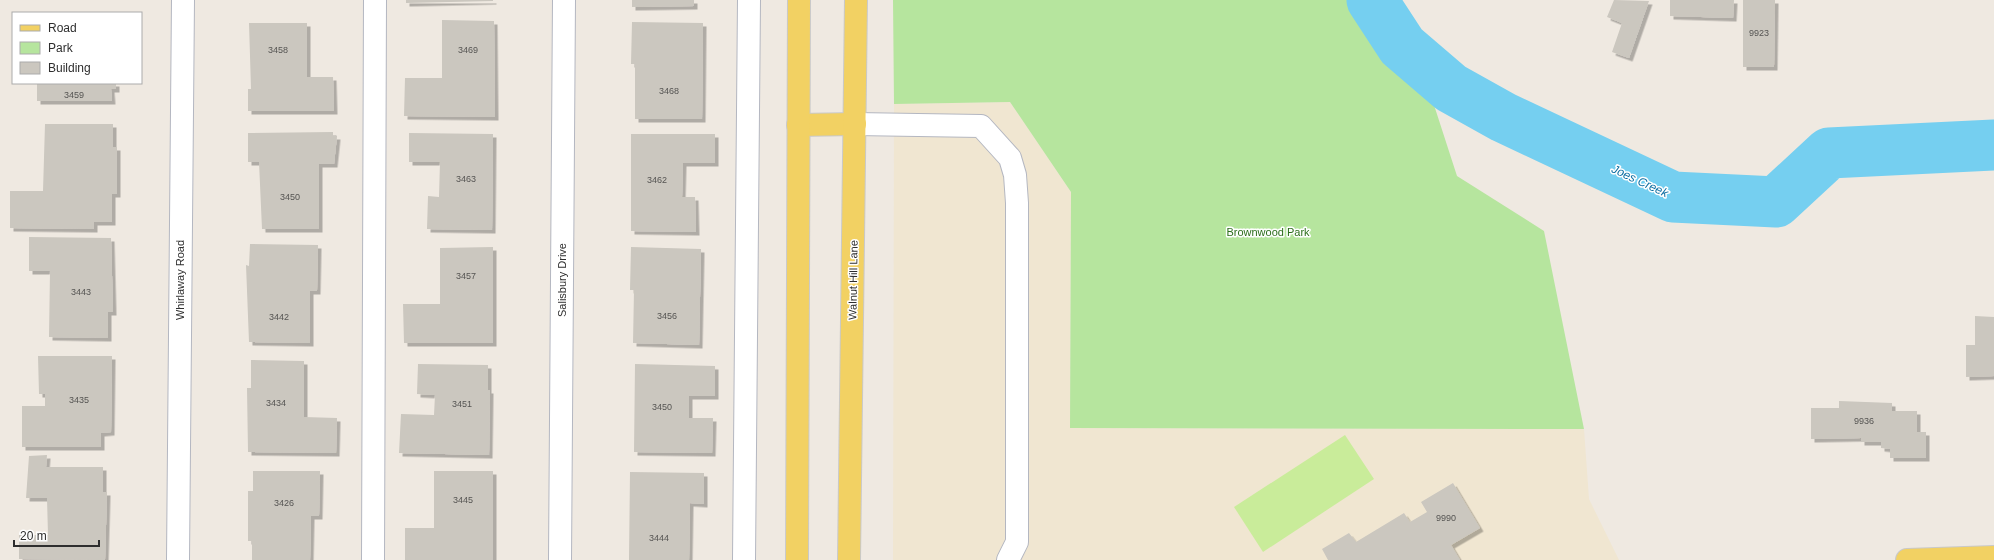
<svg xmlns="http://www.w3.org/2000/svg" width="1994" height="560" font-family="Arial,sans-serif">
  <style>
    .education { fill: #f0e6d1 }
    .green { fill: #b6e59e }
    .pitch { fill: #c9ec9a }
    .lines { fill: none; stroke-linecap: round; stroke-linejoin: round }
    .river { stroke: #75cff0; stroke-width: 51 }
    .building { fill: #cbc7bf; filter: url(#shadow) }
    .minor-casing { stroke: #b4b7c1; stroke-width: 24 }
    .major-casing { stroke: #c9c9c9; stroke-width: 24 }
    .minor { stroke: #fff; stroke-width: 22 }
    .major { stroke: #f2d163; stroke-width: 22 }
    .labels { text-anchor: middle; stroke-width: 3; stroke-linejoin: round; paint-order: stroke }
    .number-label { font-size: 9px; fill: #555452 }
    .park-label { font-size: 11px; fill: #2c6e1b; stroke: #fff }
    .street-label { font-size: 11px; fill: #2e2e2e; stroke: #fff }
    .water-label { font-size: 12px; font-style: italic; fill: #0d6fa3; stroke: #fff }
  </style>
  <defs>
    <filter id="shadow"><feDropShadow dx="3.5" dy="3.5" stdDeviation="0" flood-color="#0004"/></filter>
  </defs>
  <rect width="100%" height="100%" fill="#efe9e1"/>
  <!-- education -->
  <path class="education" d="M1010 102 1071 192 1070 428 1584 429 1589 499 1619 560H893L894 104Z"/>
  <!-- green -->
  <path class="green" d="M893 0H1400L1457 176 1544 231 1584 429 1070 428 1071 192 1010 102 894 104Z"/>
  <!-- pitch -->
  <path class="pitch" d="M1345 435 1374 479 1263 552 1234 507Z"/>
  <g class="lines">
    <!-- river -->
    <path class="river" d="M1372 0 1402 46 1451 88 1503 117 1673 197 1776 202 1829 153 1994 145"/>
  </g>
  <!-- building -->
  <g class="building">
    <path d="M406 0H493V1L406 3Z"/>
    <path d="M632 0H694V6L632 7Z"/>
    <path d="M1614 0 1649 1 1629 58 1612 52 1622 23 1607 17Z"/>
    <path d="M1670 0H1734L1733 18 1670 16Z"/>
    <path d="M1743 0H1775L1774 67H1743Z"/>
    <path d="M442 20 494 21 495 117 404 116 405 78H442Z"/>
    <path d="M632 22 703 23 702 119H635V64H631Z"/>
    <path d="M249 23H307V77H333L334 111H248V89H251Z"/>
    <path d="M37 83H116V89H111L112 101H37Z"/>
    <path d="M45 124H113V147H117V194H112V222H94V229L10 228V191H43Z"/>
    <path d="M333 132V136H337L334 164H319V229H262L259 162H248V133Z"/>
    <path d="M409 133 493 134 492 230 427 229 428 196 439 197 440 162H409Z"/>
    <path d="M631 134H715V163H683L682 197H695L696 232 631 231Z"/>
    <path d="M29 237 111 238 113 312H108V338L49 337 50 271H29Z"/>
    <path d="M250 244 318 245 317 291H310V343L249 342 246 265 249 266Z"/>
    <path d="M493 247V343H404L403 304H440V248Z"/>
    <path d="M631 247 701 249 699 345 633 343 634 290H630Z"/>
    <path d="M1975 316 1994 317V376L1966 377V345H1975Z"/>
    <path d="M38 356H112L111 432 101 433V447H22V406H45V394H39Z"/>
    <path d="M251 360 304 361V417L337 418 336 453 248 452 247 388H251Z"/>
    <path d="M418 364 488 365V390H490L489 455 399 453 401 414 434 415 435 395 417 394Z"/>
    <path d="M635 364 715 366V396H689V418H713L712 453 634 452Z"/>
    <path d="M1839 401 1892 403V411H1917V432H1926V458H1890V449L1881 448V442H1861V438L1811 439V408H1839Z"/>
    <path d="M47 455 46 467H103V492H107L105 560 19 559V535H48L47 498H26L29 456Z"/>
    <path d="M253 471H320L319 516H311L310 560H252V541H248V491H253Z"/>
    <path d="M434 471H493V560H405V528H434Z"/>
    <path d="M630 472 704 473V504L690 503 689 560H629Z"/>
    <path d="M1453 483 1480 528 1451 545 1460 560H1328L1322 549 1349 533 1356 542 1404 513 1410 522 1427 512 1421 502Z"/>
  </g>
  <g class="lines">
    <!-- minor casing -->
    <g class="minor-casing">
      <g id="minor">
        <path d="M855 124 981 126 1010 158 1015 175 1017 203V542L1008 560"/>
        <path d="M178 560 183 0"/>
        <path d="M373 560 375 0"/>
        <path d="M560 560 564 0"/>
        <path d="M744 560 749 0"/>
      </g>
    </g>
    <!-- major casing -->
    <g class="major-casing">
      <g id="major">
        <path d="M798 125 855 124"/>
        <path d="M797 560 799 0"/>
        <path d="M849 560 856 0"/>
        <path d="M1907 560 1994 557"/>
      </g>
    </g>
    <!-- minor -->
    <use href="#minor" class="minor"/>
    <!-- major -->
    <use href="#major" class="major"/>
  </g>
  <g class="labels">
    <!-- number labels -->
    <g class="number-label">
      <text x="1759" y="36">9923</text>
      <text x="278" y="53">3458</text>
      <text x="468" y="53">3469</text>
      <text x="669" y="94">3468</text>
      <text x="74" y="98">3459</text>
      <text x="466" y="182">3463</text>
      <text x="657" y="183">3462</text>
      <text x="290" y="200">3450</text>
      <text x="466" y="279">3457</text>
      <text x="81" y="295">3443</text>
      <text x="667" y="319">3456</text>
      <text x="279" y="320">3442</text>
      <text x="79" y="403">3435</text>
      <text x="276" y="406">3434</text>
      <text x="462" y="407">3451</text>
      <text x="662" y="410">3450</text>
      <text x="1864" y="424">9936</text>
      <text x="463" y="503">3445</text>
      <text x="284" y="506">3426</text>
      <text x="1446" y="521">9990</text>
      <text x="659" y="541">3444</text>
    </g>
    <!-- park labels -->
    <g class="park-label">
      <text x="1268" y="236">Brownwood Park</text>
    </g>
    <!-- street labels -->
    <g class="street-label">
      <text transform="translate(180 280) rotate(-90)" y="4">Whirlaway Road</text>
      <text transform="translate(562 280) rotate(-90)" y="4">Salisbury Drive</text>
      <text transform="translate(853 280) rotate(-89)" y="4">Walnut Hill Lane</text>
    </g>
    <!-- water labels -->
    <g class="water-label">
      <text transform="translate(1640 181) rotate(25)" y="4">Joes Creek</text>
    </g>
  </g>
  <!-- legend -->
  <rect x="12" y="12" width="130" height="72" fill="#ffffff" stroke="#ababab"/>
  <rect x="20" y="25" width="20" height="6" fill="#f2d163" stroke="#ababab"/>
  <text x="48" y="32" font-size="12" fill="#2e2e2e">Road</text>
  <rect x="20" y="42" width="20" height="12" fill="#b6e59e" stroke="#ababab"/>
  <text x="48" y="52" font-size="12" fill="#2e2e2e">Park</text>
  <rect x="20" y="62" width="20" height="12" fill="#cbc7bf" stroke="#ababab"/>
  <text x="48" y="72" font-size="12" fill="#2e2e2e">Building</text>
  <!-- scale -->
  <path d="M14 540v6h85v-6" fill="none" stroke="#2e2e2e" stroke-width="2"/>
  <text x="20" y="540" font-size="12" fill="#2e2e2e" stroke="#ffffff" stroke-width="3" paint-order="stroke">20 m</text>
</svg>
